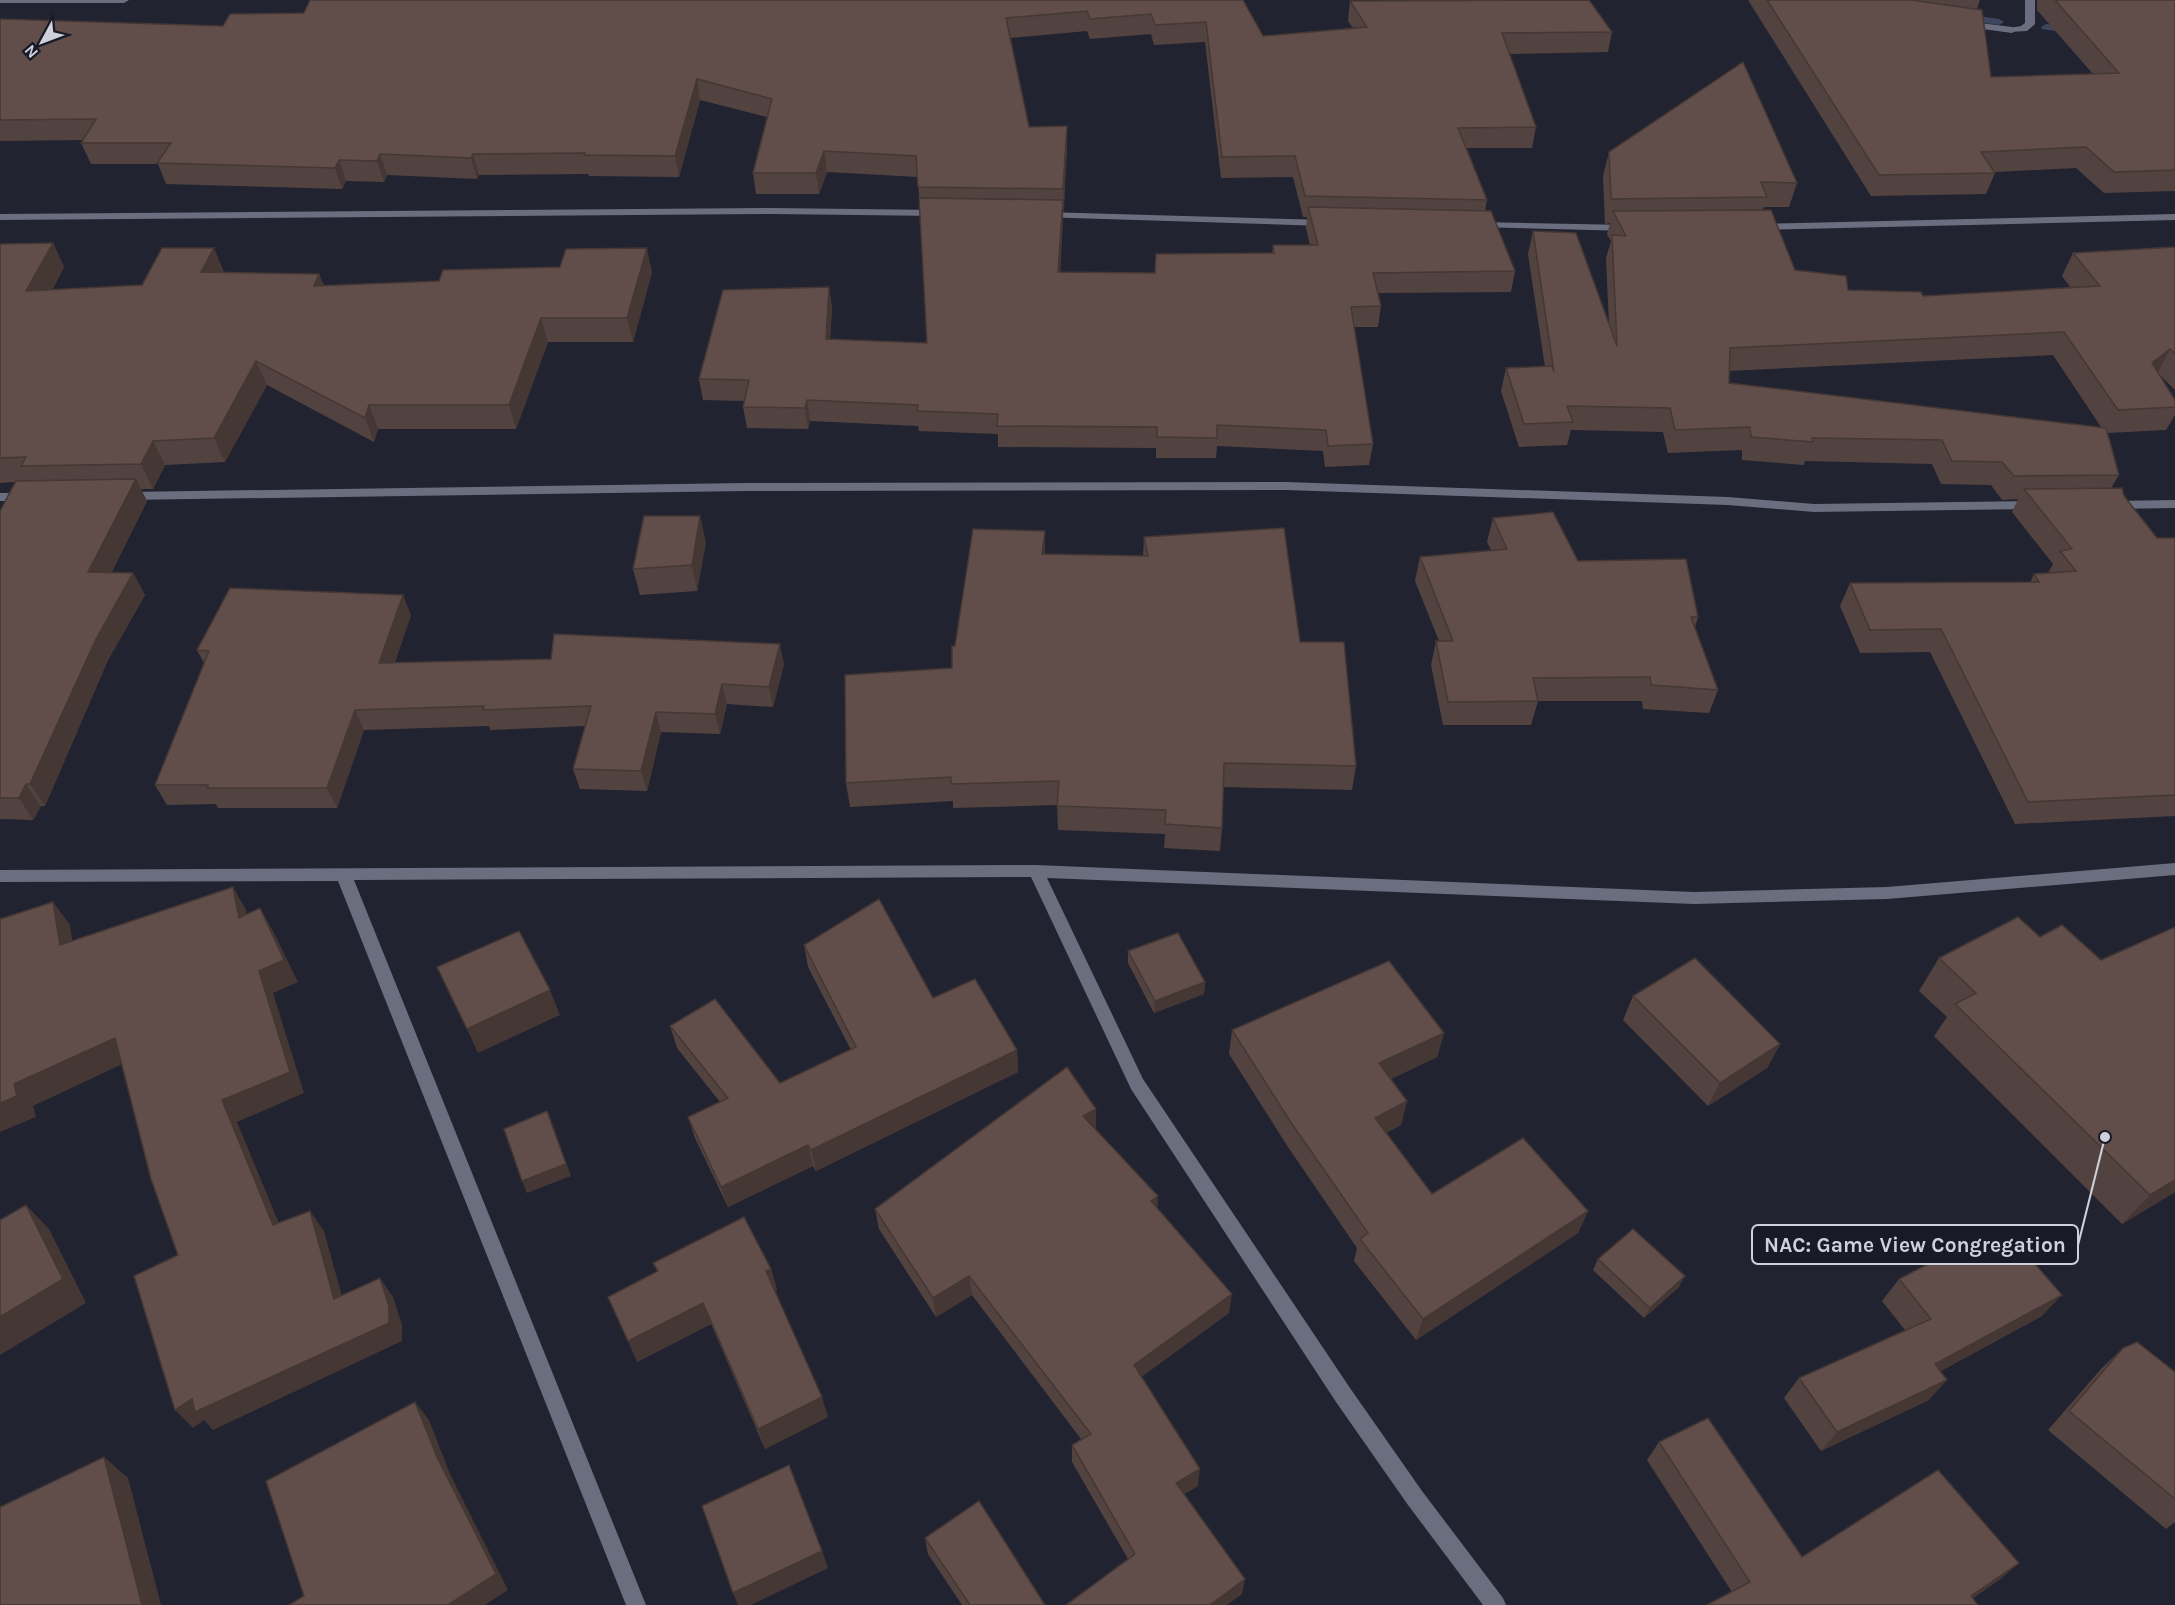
<svg xmlns="http://www.w3.org/2000/svg" width="2175" height="1605" font-family="Karla,sans-serif">
  <style>
    .lines { fill: none; stroke-linecap: round; stroke-linejoin: round }
    .stream { fill: #3e465f; fill-rule: evenodd }
    .service { fill: #6b6e7e; fill-rule: evenodd }
    .minor { fill: #6b6e7e; fill-rule: evenodd }
    .wall { fill: #534340; fill-rule: evenodd }
    .shaded-wall { fill: #443734 }
    .building { fill: #614e4a; stroke: #443734; stroke-width: 1.5 }
    .leader { fill: none; stroke: #cfd1da; stroke-width: 2 }
    .callout-dot { fill: #cfd1da; stroke: #181a27; stroke-width: 2 }
    .callout { fill: #181a27; stroke: #cfd1da; stroke-width: 2 }
    .callout-label { font-size: 21px; text-anchor: middle; font-weight: bold; fill: #cfd1da }
  </style>
  <rect width="100%" height="100%" fill="#212331"/>
  <g class="lines">
    <!-- stream -->
    <g class="stream">
      <path d="M1963 14 1999 19 2004 22 1999 25 1959 19 1958 17Z"/>
      <path d="M2046 24 2074 28 2079 31 2074 34 2042 29 2041 27Z"/>
    </g>
    <!-- service -->
    <path class="service" d="M1964 21 2012 27 2017 30 2012 33 1961 26 1959 24Z"/>
    <!-- minor -->
    <g class="minor">
      <path d="M0 0H129L124 3H0Z"/>
      <path d="M2025 0H2035V24L2027 31 2009 32V28L2021 26 2025 23Z"/>
      <path d="M771 208 939 210 944 213 939 216 771 214 0 220V214Z"/>
      <path d="M1044 212 1326 220 1331 223 1326 226 1040 217 1039 215Z"/>
      <path d="M2175 214V220L1758 230 1752 227 1758 224Z"/>
      <path d="M1479 222 1629 225 1635 228 1629 231 1475 227 1474 225Z"/>
      <path d="M1286 482 1728 497 1814 504 2033 501 2039 505 2033 509 1814 512 1728 505 1286 490 746 491 126 500 120 496 126 492 746 483Z"/>
      <path d="M0 493H27L33 497 27 501H0Z"/>
      <path d="M2175 500V508L2111 509 2105 505 2111 501Z"/>
      <path d="M2175 863V875L1887 899 1694 904 1047 878 1143 1079 1350 1388 1422 1491 1503 1598 1506 1605H1483L1408 1505 1336 1402 1131 1089 1031 877 354 880 646 1605H626L338 881 0 882V870L1036 865 1694 892 1887 887Z"/>
    </g>
  </g>
  <!-- wall -->
  <g class="wall">
    <path d="M1243 0 1263 36 1353 28 1348 21 1350 1 1612 32 1608 52 1509 54 1536 127 1532 148H1467L1487 200 1485 211 1515 271 1511 292 1378 293 1381 306 1378 327H1354L1373 444 1369 465 1325 467 1323 451 1217 446 1216 458H1156V448L998 447V434L919 431 918 426 810 421 808 429 747 428 743 407 745 401 703 400 699 379 829 287 832 308 830 340 927 343 918 177 827 172 819 194H756L753 173 767 117 700 100 679 177 589 176 588 174 479 175 477 179 387 175 384 182 346 181 342 189 166 184 158 164H91L81 143 83 140 0 141V19L223 26ZM1087 31 1090 39 1151 34 1154 45 1205 42 1221 178 1293 177 1303 217H1307L1306 228 1310 245H1273L1272 253 1155 273 1060 272 1067 147 1029 127 1010 38Z"/>
    <path d="M1748 0H1980L1977 9 1991 77 2093 74 2037 10V0H2175V191L2104 193 2076 168 1995 172V173L1986 194 1871 196Z"/>
    <path d="M1609 152 1797 183 1789 207H1764L1763 210 1795 270 1848 290 1923 296 2071 288 2062 276 2073 253 2175 247V390L2157 372 2175 400V415L2166 430 2108 433 2119 475 2111 488 2124 496 2157 538H2175V816L2015 824 1930 652 1860 653 1840 606 1850 583H2030L2034 574 2048 573 2053 564 2012 512 2018 499 2002 500 1991 485 1941 484 1932 464 1805 461 1804 465 1742 460V450L1668 453 1663 432 1571 430 1567 445 1519 447 1501 391 1506 368 1545 367 1528 254 1533 231 1609 324 1606 258 1611 241 1607 234 1610 223 1605 224 1603 176ZM2053 355 2101 427 1729 383V371Z"/>
    <path d="M53 243 64 267 52 290 142 285 224 272 319 274 324 286 652 272 633 342H548L516 429H378L374 442 267 385 225 462 165 465 153 489H141L147 501 111 573H133L145 595 108 660 45 806H41L33 820 0 819V511L15 482 0 483V244Z"/>
    <path d="M1493 518 1578 561 1698 617 1695 627 1718 690 1709 713 1643 709 1642 701H1538L1531 725H1443L1431 665 1436 641H1439L1415 581 1420 557 1491 550 1487 542Z"/>
    <path d="M1144 537 1300 642 1356 766 1352 790 1223 787 1222 828 1220 851 1164 848 1165 834 1058 830 1057 805 953 808V801L850 807 846 783 952 668 955 646 1045 554 1143 556Z"/>
    <path d="M706 542 697 591 640 595 633 569Z"/>
    <path d="M411 615 395 662 784 664 773 707 727 704 720 734 661 732 647 791 580 789 573 769 585 726 490 730 489 726 364 730 337 808H218L216 804 167 805 155 785 204 663 197 650Z"/>
    <path d="M2175 927V1192L2122 1224 1934 1036 1947 1017 1919 991 1939 958 2040 937 2101 960Z"/>
    <path d="M804 945 933 998 1017 1050 1018 1072 816 1171 813 1166 728 1207 695 1138 688 1117 720 1102 677 1048 670 1026 780 1083 851 1050 808 967Z"/>
    <path d="M1128 951 1205 982 1204 994 1154 1013 1128 963Z"/>
    <path d="M1633 996 1780 1044 1767 1068 1708 1106 1623 1020Z"/>
    <path d="M1232 1030 1444 1033 1437 1057 1391 1079 1407 1101 1401 1125 1386 1133 1432 1194 1588 1211 1578 1233 1416 1340 1354 1261 1357 1248 1288 1147 1229 1054Z"/>
    <path d="M1096 1129 1157 1207 1229 1313 1141 1377 1198 1486 1184 1494 1242 1594 1128 1559 1072 1462V1445L1081 1439 972 1295 936 1317 879 1229 875 1209Z"/>
    <path d="M1598 1259 1679 1287 1644 1318 1593 1270Z"/>
    <path d="M653 1263 771 1269 777 1290 775 1291 828 1417 765 1449 711 1324 637 1362 657 1271Z"/>
    <path d="M1899 1279 2042 1316 1941 1371 1929 1400 1821 1451 1784 1398 1799 1378 1905 1330 1882 1301Z"/>
    <path d="M2123 1348 2175 1372V1522L2166 1529 2048 1430 2101 1369Z"/>
    <path d="M1659 1442 1802 1557 2019 1563 1999 1580 1973 1598 1732 1592 1647 1460Z"/>
    <path d="M925 1538 1045 1605H962L928 1554Z"/>
  </g>
  <!-- shaded-wall -->
  <g class="shaded-wall">
    <path d="M697 79 700 100 679 177 675 156Z"/>
    <path d="M1067 126V147L1064 210 1063 189Z"/>
    <path d="M824 151 827 172 819 194 816 173Z"/>
    <path d="M380 154 387 175 384 182 377 161Z"/>
    <path d="M473 154 479 175 477 179 471 158Z"/>
    <path d="M339 160 346 181 342 189 335 168Z"/>
    <path d="M1063 200V220L1059 293 1058 272Z"/>
    <path d="M53 243 64 267 39 316 26 291Z"/>
    <path d="M214 248 224 272 211 296 201 272Z"/>
    <path d="M647 248 652 272 633 342 627 318Z"/>
    <path d="M319 274 328 298 314 286Z"/>
    <path d="M829 287 832 308 829 360 826 339Z"/>
    <path d="M541 318 548 342 516 429 509 405Z"/>
    <path d="M2170 349 2158 372 2152 363Z"/>
    <path d="M256 361 267 385 225 462 214 438Z"/>
    <path d="M807 400 810 421 808 429 805 408Z"/>
    <path d="M369 405 378 429 374 442 365 418Z"/>
    <path d="M153 441 165 465 153 489 141 464Z"/>
    <path d="M136 479 147 501 101 594 88 572Z"/>
    <path d="M700 516 706 542 697 591 692 565Z"/>
    <path d="M1045 531V556L1042 554Z"/>
    <path d="M133 573 145 595 108 660 45 806 30 784 96 639Z"/>
    <path d="M403 595 411 615 387 683 379 663Z"/>
    <path d="M780 644 784 664 773 707 769 687Z"/>
    <path d="M722 684 727 704 720 734 715 714Z"/>
    <path d="M355 710 364 730 337 808 327 788Z"/>
    <path d="M656 712 661 732 647 791 641 771Z"/>
    <path d="M26 784 41 806 33 820 19 798Z"/>
    <path d="M233 887 246 910 253 940 239 918Z"/>
    <path d="M53 902 70 925 76 967 60 945Z"/>
    <path d="M260 908 273 931 298 982 273 993 304 1093 237 1122 288 1245 273 1225 222 1100 259 971Z"/>
    <path d="M1205 982 1204 994 1154 1013 1155 1001Z"/>
    <path d="M550 990 560 1015 478 1053 467 1029Z"/>
    <path d="M1444 1033 1437 1057 1374 1087 1379 1063Z"/>
    <path d="M115 1038 131 1060 33 1106 36 1117 0 1132V1103L14 1084Z"/>
    <path d="M1780 1044 1767 1068 1708 1106 1720 1083Z"/>
    <path d="M1017 1050 1018 1072 816 1171 811 1150Z"/>
    <path d="M1407 1101 1401 1125 1370 1141 1375 1118Z"/>
    <path d="M1096 1109V1130L1083 1116Z"/>
    <path d="M547 1111 552 1123 571 1176 527 1193 522 1181Z"/>
    <path d="M808 1145 813 1166 728 1207 721 1187Z"/>
    <path d="M2175 1180V1192L2122 1224 2150 1195Z"/>
    <path d="M1158 1196 1157 1216 1151 1201Z"/>
    <path d="M26 1205 49 1229 86 1303 0 1355V1317Z"/>
    <path d="M310 1211 324 1231 348 1318 334 1299Z"/>
    <path d="M1588 1211 1578 1233 1416 1340 1423 1319Z"/>
    <path d="M771 1269 777 1290 772 1293 766 1271Z"/>
    <path d="M969 1276 972 1295 936 1317 933 1298Z"/>
    <path d="M1685 1276 1679 1287 1644 1318 1650 1308Z"/>
    <path d="M380 1278 393 1297 402 1325V1341L213 1430 204 1420 193 1428 175 1410Z"/>
    <path d="M1232 1294 1229 1313 1133 1383 1134 1365Z"/>
    <path d="M2062 1295 2042 1316 1917 1384 1935 1364Z"/>
    <path d="M703 1303 711 1324 637 1362 628 1341Z"/>
    <path d="M1947 1380 1929 1400 1821 1451 1837 1432Z"/>
    <path d="M822 1397 828 1417 765 1449 758 1429Z"/>
    <path d="M415 1402 429 1420 450 1474 508 1590 485 1605H448L437 1457Z"/>
    <path d="M104 1457 128 1478 161 1605H142Z"/>
    <path d="M1200 1469 1198 1486 1174 1500 1176 1483Z"/>
    <path d="M822 1551 828 1568 751 1605H738L733 1593Z"/>
    <path d="M2019 1563 1999 1580 1962 1605 1971 1596Z"/>
    <path d="M1245 1579 1242 1594 1227 1605H1210Z"/>
  </g>
  <!-- building -->
  <g class="building">
    <path d="M310 0H1243L1263 36 1367 27 1350 1 1589 0 1612 32 1502 33 1536 127 1458 128 1487 200 1305 196 1295 156 1222 157 1206 22 1155 25 1151 14 1090 19 1087 11 1006 18 1029 127 1067 126 1063 189 918 187 916 156 824 151 816 173H753L772 99 697 79 675 156 584 155 585 153 473 154 471 158 380 154 377 161 339 160 335 168 157 163 171 143H81L96 119 0 120V19L223 26 230 14 304 13Z"/>
    <path d="M1767 0H1911L1982 10 1991 77 2119 73 2055 0H2175V170L2114 172 2086 147 1981 152 1995 173 1879 175Z"/>
    <path d="M1743 62 1797 183 1761 182 1767 197 1611 199 1609 152Z"/>
    <path d="M919 198 1063 200 1058 272 1155 273 1156 254 1274 253 1273 245H1318L1308 207 1491 211 1515 271 1373 273 1381 306 1351 307 1373 444 1328 446 1326 430 1217 425V438L1157 437V427L997 426 998 414 917 411 918 405 807 400 805 408 743 407 749 380 699 379 723 290 829 287 826 339 927 343Z"/>
    <path d="M1771 210 1795 270 1846 276 1848 290 1921 292 1923 296 2100 286 2073 253 2175 247V354L2170 349 2152 363 2175 400V407L2118 410 2064 332 1730 348 1729 383 2106 428 2119 475 2014 476 2002 462 1952 461 1942 440 1812 438 1813 442 1751 437 1750 427 1675 430 1670 408 1567 406 1573 422 1524 424 1506 368 1552 366 1554 372 1533 231 1576 233 1617 346 1612 235 1626 236 1613 211Z"/>
    <path d="M53 243 26 291 142 285 162 248H214L201 272 319 274 314 286 439 281 443 270 560 267 566 249 647 248 627 318H541L509 405H369L365 418 256 361 214 438 153 441 141 464 21 466 26 457 0 458V244Z"/>
    <path d="M136 479 88 572 133 573 96 639 30 784H26L19 798H0V511L16 481Z"/>
    <path d="M2122 488 2124 496 2157 538H2175V795L2028 802 1941 629 1870 630 1850 583 2039 582 2034 574 2076 571 2060 551 2072 549 2024 489Z"/>
    <path d="M1553 512 1578 561 1686 559 1698 617H1691L1718 690 1651 685 1650 677 1533 678 1538 701 1448 702 1436 641H1453L1420 557 1507 549 1493 518Z"/>
    <path d="M644 516H700L692 565 633 569Z"/>
    <path d="M1284 528 1300 642H1344L1356 766 1224 763 1222 828 1165 824 1166 810 1057 806 1059 781 951 784V777L846 783 845 675 952 668V646H955L973 529 1045 531 1042 554 1148 556 1144 537Z"/>
    <path d="M230 588 403 595 379 663 551 659 554 634 780 644 769 687 722 684 715 714 656 712 641 771 573 769 591 706 483 710 484 706 355 710 327 788H207L208 785H155L209 651 197 650Z"/>
    <path d="M233 887 239 918 260 908 284 960 259 971 290 1072 222 1100 273 1225 310 1211 334 1299 380 1278 389 1306V1323L195 1412 192 1399 175 1410 134 1276 178 1255 151 1179 115 1038 14 1084 17 1096 0 1103V919L53 902 60 945Z"/>
    <path d="M879 899 933 998 975 979 1017 1050 811 1150 808 1145 721 1187 688 1117 728 1098 670 1026 715 999 780 1083 856 1047 804 945Z"/>
    <path d="M2018 917 2040 937 2062 925 2101 960 2175 927V1180L2150 1195 1955 1004 1976 993 1939 958Z"/>
    <path d="M519 931 550 990 467 1029 437 967Z"/>
    <path d="M1178 933 1205 982 1155 1001 1128 951Z"/>
    <path d="M1695 958 1780 1044 1720 1083 1633 996Z"/>
    <path d="M1389 961 1444 1033 1379 1063 1407 1101 1375 1118 1432 1194 1523 1138 1588 1211 1423 1319 1360 1239 1368 1233 1292 1124 1232 1030Z"/>
    <path d="M1067 1067 1096 1109 1083 1116 1158 1196 1151 1201 1232 1294 1134 1365 1200 1469 1176 1483 1245 1579 1210 1605H1066L1135 1554 1072 1445 1091 1434 969 1276 933 1298 875 1209Z"/>
    <path d="M547 1111 566 1164 522 1181 504 1129Z"/>
    <path d="M26 1205 63 1279 0 1317V1220Z"/>
    <path d="M744 1217 771 1269 766 1271 822 1397 758 1429 703 1303 628 1341 608 1297 658 1271 653 1263Z"/>
    <path d="M2002 1226 2062 1295 1935 1364 1947 1380 1837 1432 1799 1378 1931 1319 1899 1279Z"/>
    <path d="M1633 1229 1685 1276 1650 1308 1598 1259Z"/>
    <path d="M2137 1342 2175 1372V1499L2069 1411 2123 1348Z"/>
    <path d="M415 1402 437 1457 496 1574 448 1605H289L304 1596 266 1481Z"/>
    <path d="M1708 1418 1802 1557 1938 1470 2019 1563 1971 1596 1978 1605H1707L1750 1582 1659 1442Z"/>
    <path d="M104 1457 142 1605H0V1507Z"/>
    <path d="M789 1465 822 1551 733 1593 702 1506Z"/>
    <path d="M979 1501 1045 1605H970L925 1538Z"/>
  </g>
  <!-- callouts -->
  <path class="leader" d="M2105 1137L2078 1245"/>
  <circle class="callout-dot" cx="2105" cy="1137" r="6"/>
  <rect class="callout" x="1752" y="1225" width="326" height="39" rx="6"/>
  <g class="callout-label">
    <text x="1915" y="1252">NAC: Game View Congregation</text>
  </g>
  <!-- north arrow -->
  <g transform="translate(42 42) rotate(229)" stroke="#181a27" stroke-width="4.5" paint-order="stroke">
  <path d="M0-4.5L10 22L0 15L-10 22Z" fill="#cfd1da"/>
  <text y="-9" font-size="16" font-weight="bold" text-anchor="middle" fill="#cfd1da">N</text>
  </g>
</svg>
